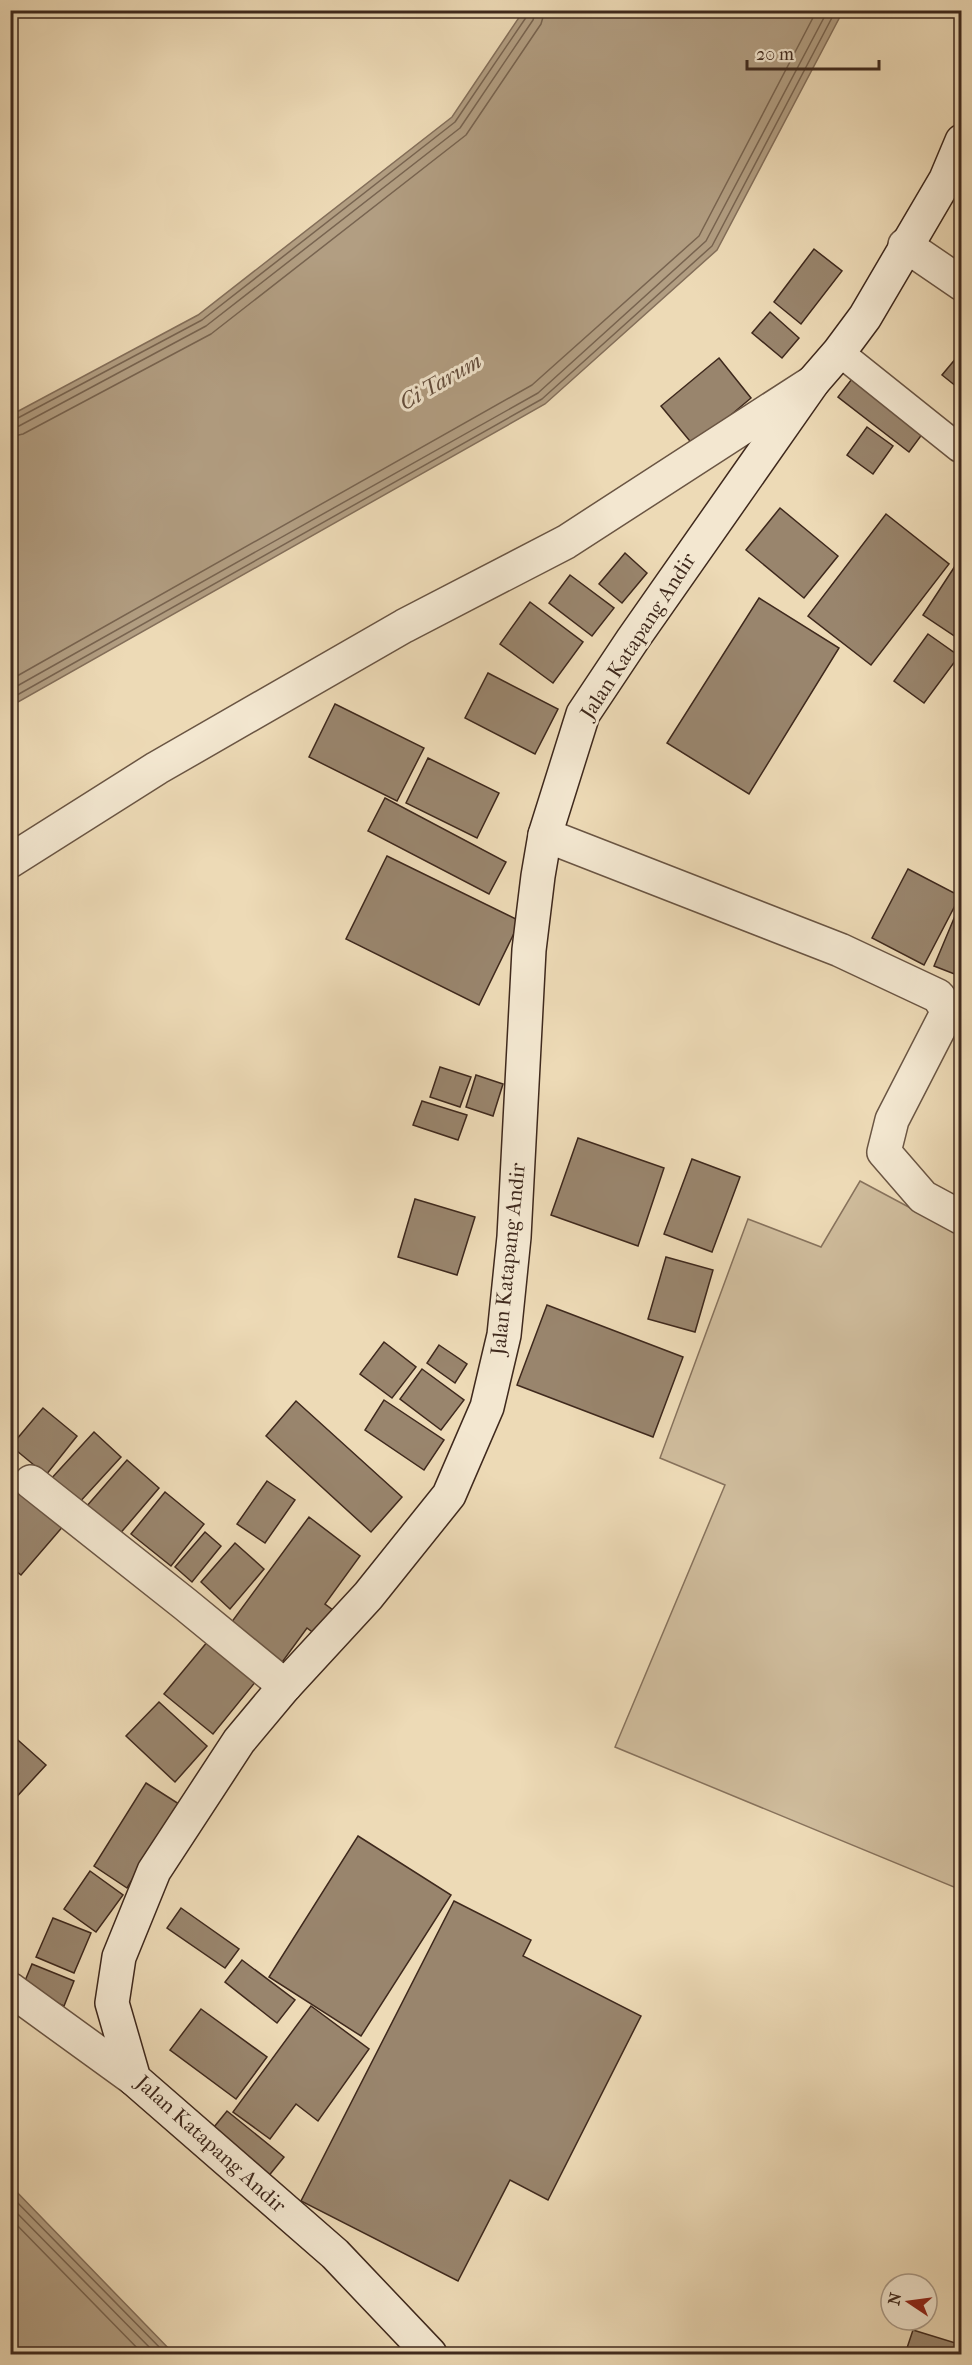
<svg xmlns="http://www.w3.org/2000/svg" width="972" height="2365" font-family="'IM FELL French Canon',serif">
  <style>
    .green { fill: #cfbc9c; stroke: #87725c; stroke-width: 1.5 }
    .water { fill: #b29e82; stroke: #846f5a; stroke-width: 1.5 }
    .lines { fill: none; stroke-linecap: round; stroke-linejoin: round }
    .shore { stroke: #786450; stroke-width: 1.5 }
    .building { fill: #99856d; stroke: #3f291d; stroke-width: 1.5 }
    .lane-casing { stroke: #6a5543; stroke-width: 30 }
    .street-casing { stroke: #6a5543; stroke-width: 36 }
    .secondary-casing { stroke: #3f291d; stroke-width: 36 }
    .lane { stroke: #f3e7d0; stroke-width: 27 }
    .street { stroke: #f3e7d0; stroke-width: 33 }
    .secondary { stroke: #f3e7d0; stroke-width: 33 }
    .labels { text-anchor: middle; stroke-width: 6; stroke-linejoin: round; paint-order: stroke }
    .street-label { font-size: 21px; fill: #3f291d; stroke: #f3e7d0 }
    .water-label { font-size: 22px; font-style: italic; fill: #624c3b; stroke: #f3e7d0 }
  </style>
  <rect width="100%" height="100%" fill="#eddab6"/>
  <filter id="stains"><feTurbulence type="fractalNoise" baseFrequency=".00333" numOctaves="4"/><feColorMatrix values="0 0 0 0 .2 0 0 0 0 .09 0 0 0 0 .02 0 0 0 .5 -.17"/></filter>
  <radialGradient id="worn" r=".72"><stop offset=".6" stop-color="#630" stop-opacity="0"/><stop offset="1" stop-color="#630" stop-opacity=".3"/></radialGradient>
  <!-- green -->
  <path class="green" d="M860 1181 961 1235V1890L615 1747 725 1485 660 1458 748 1219 821 1247Z"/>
  <!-- water -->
  <g class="water">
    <path d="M524 10 843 11 717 250 545 404 11 706V415L198 315 452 117Z"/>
    <path d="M11 2186 174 2354H11Z"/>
  </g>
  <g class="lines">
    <!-- shore -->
    <g class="shore">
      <path d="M10 420 16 419 202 320 455 122 527 16 528 10"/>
      <path d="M10 428 19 426 206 326 460 128 533 20 536 10"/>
      <path d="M10 437 23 434 211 334 466 135 541 24 545 10"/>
      <path d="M10 680 532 385 699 236 817 10"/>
      <path d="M10 690 538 393 706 241 828 10"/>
      <path d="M10 699 542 399 712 246 836 10"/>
      <path d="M10 2195 166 2354"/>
      <path d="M10 2206 156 2354"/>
      <path d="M10 2218 143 2354"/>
    </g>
  </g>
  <!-- building -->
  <g class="building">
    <path d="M814 249 842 271 801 324 774 302Z"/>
    <path d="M770 312 799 338 782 358 752 333Z"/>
    <path d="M962 351V391L942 375Z"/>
    <path d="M719 358 751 398 694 446 661 406Z"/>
    <path d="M855 375 926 429 909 452 838 397Z"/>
    <path d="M867 427 893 446 873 474 847 455Z"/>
    <path d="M780 508 838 556 804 598 746 550Z"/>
    <path d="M886 514 949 564 871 665 808 616Z"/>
    <path d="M625 553 647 573 622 603 599 584Z"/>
    <path d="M959 560 962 561V641L923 615Z"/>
    <path d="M570 575 614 608 592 636 549 603Z"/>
    <path d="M759 598 839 648 749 794 667 743Z"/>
    <path d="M530 602 583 642 553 683 500 644Z"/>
    <path d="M928 634 959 656 924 703 894 681Z"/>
    <path d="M488 673 558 709 535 754 465 718Z"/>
    <path d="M335 704 424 748 397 801 309 757Z"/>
    <path d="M428 758 499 793 477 838 406 803Z"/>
    <path d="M385 798 506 862 489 894 368 831Z"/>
    <path d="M387 856 520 921 479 1005 346 939Z"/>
    <path d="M908 869 960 896 924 965 872 938Z"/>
    <path d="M955 916 962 919V977L934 966Z"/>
    <path d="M440 1067 471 1077 460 1107 430 1097Z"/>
    <path d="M476 1075 503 1084 493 1116 466 1107Z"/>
    <path d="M422 1101 467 1115 458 1140 413 1125Z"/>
    <path d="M578 1138 664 1168 638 1246 551 1215Z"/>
    <path d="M692 1159 740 1177 712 1252 664 1234Z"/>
    <path d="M415 1199 475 1217 457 1275 398 1257Z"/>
    <path d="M666 1257 713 1270 695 1332 648 1319Z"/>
    <path d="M547 1305 683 1357 653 1437 517 1385Z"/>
    <path d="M384 1342 416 1367 392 1398 360 1374Z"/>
    <path d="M439 1345 467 1364 455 1383 427 1363Z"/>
    <path d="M422 1369 464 1400 441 1430 400 1399Z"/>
    <path d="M384 1400 444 1440 424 1470 365 1430Z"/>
    <path d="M296 1401 402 1497 371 1532 266 1436Z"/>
    <path d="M43 1408 77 1436 46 1475 11 1446Z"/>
    <path d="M94 1432 121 1457 77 1505 50 1480Z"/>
    <path d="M127 1460 159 1488 118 1536 86 1507Z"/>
    <path d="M10 1476 65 1524 21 1575 10 1566Z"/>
    <path d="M267 1481 295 1500 265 1543 237 1524Z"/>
    <path d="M165 1492 204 1524 171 1566 131 1534Z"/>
    <path d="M309 1517 360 1556 325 1604 341 1616 323 1640 307 1628 280 1665 228 1627Z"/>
    <path d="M205 1532 221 1546 192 1582 175 1567Z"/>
    <path d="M235 1543 264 1569 230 1609 201 1582Z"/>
    <path d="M213 1635 261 1675 213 1734 164 1694Z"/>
    <path d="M159 1702 207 1746 175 1782 126 1736Z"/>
    <path d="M10 1733 46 1765 10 1804Z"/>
    <path d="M146 1783 179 1804 127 1888 94 1866Z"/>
    <path d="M358 1836 451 1895 361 2036 269 1977Z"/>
    <path d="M90 1871 123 1895 96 1932 64 1909Z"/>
    <path d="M454 1901 531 1940 523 1956 641 2016 548 2200 510 2180 458 2281 301 2201Z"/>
    <path d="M181 1908 239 1949 225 1968 167 1928Z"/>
    <path d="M53 1918 91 1933 74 1973 36 1957Z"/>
    <path d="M242 1960 295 2000 277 2023 225 1982Z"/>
    <path d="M32 1964 74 1981 64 2006 22 1988Z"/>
    <path d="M311 2006 369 2049 318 2121 296 2104 270 2139 233 2112Z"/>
    <path d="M201 2009 267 2057 236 2099 170 2050Z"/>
    <path d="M227 2111 284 2157 267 2178 210 2132Z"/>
    <path d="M913 2330 962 2345V2354H905Z"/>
  </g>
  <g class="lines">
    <!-- lane casing -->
    <g class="lane-casing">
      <path id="lane" d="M839 352 959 448"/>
    </g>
    <!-- street casing -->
    <g class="street-casing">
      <g id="street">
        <path d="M905 245 962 284"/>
        <path d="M545 835 840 950 938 996 948 1011 892 1120 884 1152 923 1197 962 1218"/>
        <path d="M10 861 157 768 404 626 566 542 813 382"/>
        <path d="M31 1482 185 1604 285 1686"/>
        <path d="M10 1989 134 2079"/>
      </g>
    </g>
    <!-- secondary casing -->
    <g class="secondary-casing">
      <path id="secondary" d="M430 2354 335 2254 134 2079 112 2003 119 1957 154 1871 239 1741 285 1686 368 1596 449 1495 487 1407 504 1335 514 1237 529 950 538 876 545 835 583 714 633 639 813 382 839 352 865 317 946 179 962 141"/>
    </g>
    <!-- lane -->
    <use href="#lane" class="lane"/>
    <!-- street -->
    <use href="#street" class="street"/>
    <!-- secondary -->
    <use href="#secondary" class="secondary"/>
  </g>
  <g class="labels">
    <!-- street labels -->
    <g class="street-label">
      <text transform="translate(638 636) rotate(-57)" y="7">Jalan Katapang Andir</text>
      <text transform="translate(508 1259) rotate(-84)" y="7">Jalan Katapang Andir</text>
      <text transform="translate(211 2144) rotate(42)" y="7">Jalan Katapang Andir</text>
    </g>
    <!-- water labels -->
    <g class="water-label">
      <text transform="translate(440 381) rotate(-30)" y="8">Ci Tarum</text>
    </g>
  </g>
  <!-- margin -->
  <rect width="972" height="2365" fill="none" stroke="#eddab6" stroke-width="36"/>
  <rect x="12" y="12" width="948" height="2341" fill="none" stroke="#3f291d" stroke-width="3"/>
  <rect x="18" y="18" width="936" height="2329" fill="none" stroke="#3f291d" stroke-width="1.5"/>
  <!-- north arrow -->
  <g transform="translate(909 2302) rotate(283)"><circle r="28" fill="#f3e7d0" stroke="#ab9b88" stroke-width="1.5"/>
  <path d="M0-4.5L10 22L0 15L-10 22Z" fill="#8f2418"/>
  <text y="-9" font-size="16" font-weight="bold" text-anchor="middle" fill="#3f291d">N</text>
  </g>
  <!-- scale -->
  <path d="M747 60v9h132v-9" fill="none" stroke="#3f291d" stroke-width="3"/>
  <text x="756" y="60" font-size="18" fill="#3f291d" stroke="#f3e7d0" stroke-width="4.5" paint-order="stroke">20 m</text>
  <rect width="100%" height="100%" filter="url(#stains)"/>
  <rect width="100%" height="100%" fill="url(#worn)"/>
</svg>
